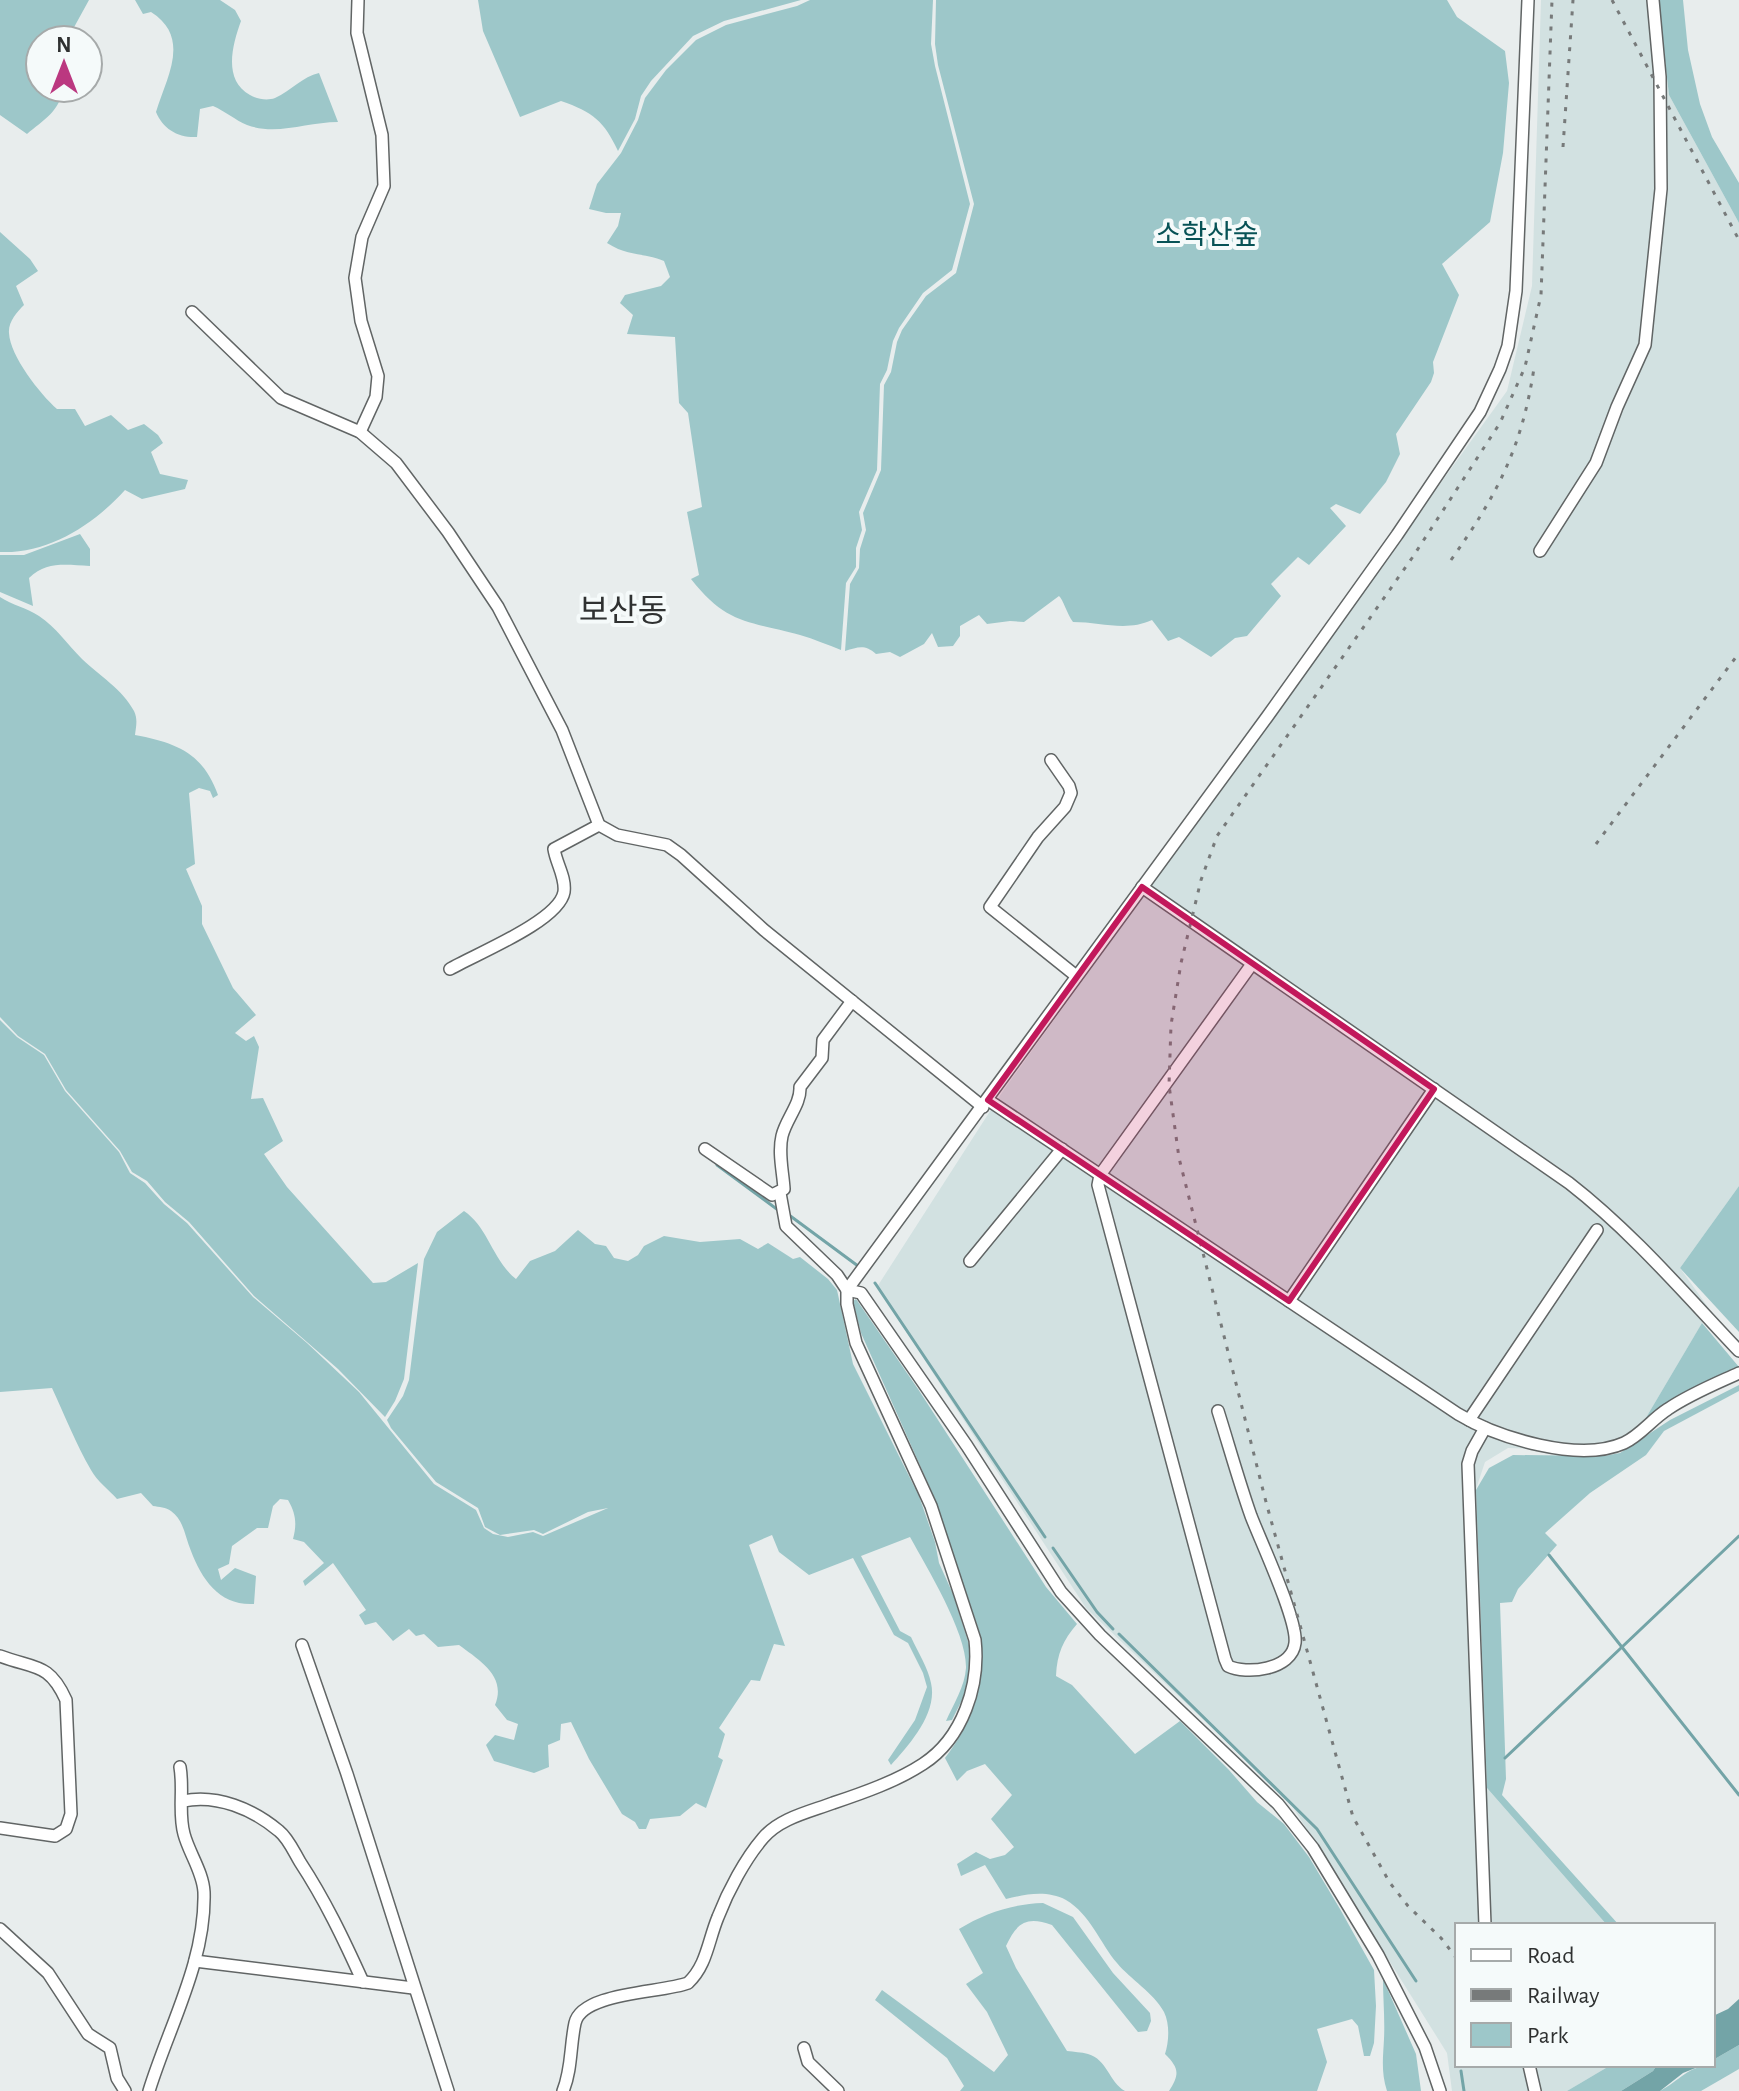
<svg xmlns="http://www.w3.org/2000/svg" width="1739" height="2091" font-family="'Alegreya Sans','Noto Sans KR',sans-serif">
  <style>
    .built { fill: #d2e1e1 }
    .green { fill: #9dc7c9 }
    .water { fill: #73a4a7 }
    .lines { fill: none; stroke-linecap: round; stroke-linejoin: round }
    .stream { stroke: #73a4a7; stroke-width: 3 }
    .minor-casing { stroke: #616565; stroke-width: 14 }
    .minor { stroke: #fff; stroke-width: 11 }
    .rail { stroke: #777a7a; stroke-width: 3; stroke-dasharray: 4 8; stroke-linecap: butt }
    .marked { fill: #c2185b; fill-opacity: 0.2; stroke: #c2185b; stroke-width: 6; stroke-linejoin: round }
    .labels { text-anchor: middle; stroke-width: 8; stroke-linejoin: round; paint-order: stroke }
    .park-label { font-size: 28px; fill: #075256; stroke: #f5fafa }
    .quarter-label { font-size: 32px; fill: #2f3131; stroke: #f5fafa }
  </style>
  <rect width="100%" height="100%" fill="#e8eded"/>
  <!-- built -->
  <path class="built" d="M1541 0H1658L1669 95 1739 223V1186L1680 1268 1710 1310 1634 1438 1605 1451 1508 1448 1485 1462 1476 1489 1487 1788 1607 1925H1457V2065H1611L1567 2091H1452L1447 2053 1289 1801 1086 1608 877 1287 1003 1091 1507 391 1532 286Z"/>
  <!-- green -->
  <g class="green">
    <path d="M0 0H89L67 40H40V88H62C62 110 42 121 27 134L0 115Z"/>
    <path d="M135 0H220L235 10 241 21C232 46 223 80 250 95 257 99 267 101 275 98 291 91 303 76 319 73L338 122C307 122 277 136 247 125 235 120 225 111 213 106L200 109 197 137C178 138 163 129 156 112 166 78 192 38 151 12L143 14Z"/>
    <path d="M478 0H801L724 21 693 36 651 81 641 96 635 119 618 151C604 121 593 112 561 101L520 117 483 31Z"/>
    <path d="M810 0H933L931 44 935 66 970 204 952 270 923 293 899 328 893 341 887 370 880 384 877 470 859 512 862 530 856 548V567L846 583 841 650C828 645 814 639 800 635 749 621 727 625 691 579L699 575 687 512 702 507 688 413 679 403 675 337 627 334 633 315 620 303 625 295 661 286 670 277 664 261C642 252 629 257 607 243L618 226 621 213H606L589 209 597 184 621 153 638 120 645 98 666 70 696 40 726 25 797 6Z"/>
    <path d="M936 0H1447L1457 17 1505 51 1509 83 1503 153 1490 222 1442 264 1459 295 1433 362 1434 373 1431 382 1396 434 1400 454 1386 482 1360 514 1336 504 1330 508 1346 526 1309 565 1298 557 1271 584 1281 596 1247 636 1235 638 1211 657 1179 637 1168 641 1152 620C1126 632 1101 622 1073 622 1067 614 1063 599 1059 596L1024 622 1010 621 987 624 979 615 960 626V636L953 646 938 647 932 633 924 644 900 657 890 652 876 654C865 644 858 647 845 651L850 584 859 568 860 549 866 530 863 513 881 470 884 385 891 372 897 342 902 330 926 296 956 273 974 204 938 65 935 44Z"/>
    <path d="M1658 0H1683L1688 50 1700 104 1712 137 1739 183V223L1669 95Z"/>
    <path d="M0 232 30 259 38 271 16 286 24 305C17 312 8 322 9 333 10 356 40 394 57 409H75L85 426 111 415 128 430 144 424 158 435 163 443 151 452 160 474 188 480 185 489 142 499 125 490C93 525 49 554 0 552Z"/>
    <path d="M80 534 90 549V566C65 565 47 561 29 578L33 606 0 592V555H24Z"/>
    <path d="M0 597C12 605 27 608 39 616 56 627 68 645 82 659 99 675 123 690 134 711 138 719 136 727 135 735 177 743 203 753 218 795L213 798 210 791 199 788 189 793 195 864 186 869 202 906V924L233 988 256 1015 235 1033 246 1041 254 1036 259 1047 251 1099 263 1098 283 1141 264 1154 287 1187 373 1283 386 1282 418 1263 404 1379 395 1401 385 1417 338 1369 254 1296 189 1222 165 1202 147 1181 132 1172 120 1151 66 1090 45 1054 18 1036 0 1017Z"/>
    <path d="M0 1020 17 1037 44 1055 65 1091 119 1152 130 1173 145 1183 164 1204 187 1223 253 1297 307 1343 359 1392 434 1484 476 1510 484 1528 493 1534 508 1537 533 1532 543 1536 608 1508 588 1512 543 1534 534 1530 500 1535 485 1527 478 1508 436 1482 391 1428 387 1420 403 1396 409 1380 424 1259 437 1232 464 1211C488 1227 493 1261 516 1279L530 1261 555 1251 578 1230 595 1244 606 1246 614 1258 628 1261 638 1255 644 1246 664 1236 700 1242 740 1239 758 1249 768 1243 793 1259 800 1257 828 1279 837 1290 853 1364 919 1496 935 1542 939 1563 953 1594 970 1648 972 1663 963 1698 952 1720 946 1721C953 1705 965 1686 966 1668 967 1633 927 1568 910 1537L861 1556 900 1631 911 1637C918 1652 928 1668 931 1683 938 1713 909 1745 891 1765L888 1760 915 1720 927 1687 923 1673 908 1643 894 1635 853 1558 809 1575 779 1552 772 1535 749 1545 785 1646 774 1644 760 1681 751 1680 719 1728 725 1734 718 1757 723 1760 706 1808 696 1803 680 1816 650 1819 646 1829H639L635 1822 622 1814 589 1759 571 1722 561 1724 560 1740 548 1745 549 1767 534 1773 494 1761 486 1745 495 1735 514 1740 518 1724 507 1720 495 1705C507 1676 479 1660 459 1645L438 1647 424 1634 416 1636 409 1629 393 1641 376 1622 365 1625 359 1615 366 1610 333 1563 305 1586 303 1581 324 1563 304 1542 293 1539C297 1524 296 1514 288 1500L280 1499 273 1506 268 1528H257L232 1546 229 1564 218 1569 221 1580 235 1568 256 1576 254 1604C220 1606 202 1580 191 1551 185 1537 184 1520 171 1511 166 1507 159 1507 153 1506L141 1493 117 1499C109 1490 97 1481 91 1470 76 1444 65 1416 52 1388L0 1392Z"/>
    <path d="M1739 1186V1332L1680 1268Z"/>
    <path d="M856 1299 918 1389 1046 1587 1077 1624C1063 1640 1057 1654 1056 1676L1072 1685 1135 1754 1180 1721 1229 1770 1257 1802 1284 1824 1309 1857 1340 1909 1374 1970 1376 2006 1374 2043 1370 2056H1364L1358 2026 1352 2019 1317 2029 1327 2062 1317 2091H1169C1180 2074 1179 2068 1165 2054 1169 2042 1170 2024 1164 2012 1153 1992 1131 1980 1117 1963 1100 1943 1090 1914 1066 1900 1047 1890 1026 1894 1006 1899L985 1865 961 1876 957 1864 976 1852 990 1859 1005 1855 1014 1847 991 1819 1012 1795 985 1764 967 1771 957 1781 945 1758C974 1720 987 1682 980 1634L935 1499 861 1333 853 1301Z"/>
    <path d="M1702 1323 1739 1367 1692 1391 1634 1438Z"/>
    <path d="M1739 1385V1391L1664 1431 1646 1455 1590 1493 1545 1533 1557 1545 1518 1589 1512 1602 1500 1603 1506 1779 1502 1795 1619 1925H1607L1487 1788 1476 1490 1489 1468 1513 1455 1604 1456 1620 1453 1670 1420Z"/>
    <path d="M1043 1903 1073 1917 1113 1973 1150 2013 1151 2021 1147 2031 1138 2032 1052 1925C1027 1916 1017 1922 1006 1946L1016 1968 1067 2051C1074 2052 1081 2052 1088 2054 1107 2059 1109 2082 1125 2091H960L964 2086 947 2058 875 2000 882 1990 994 2072 1008 2055 987 2012 966 1984 983 1973 959 1929C985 1913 1012 1904 1043 1903Z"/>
    <path d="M1383 1979 1416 2054 1421 2091H1387C1381 2072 1383 2058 1384 2039 1385 2019 1383 1999 1383 1979Z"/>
    <path d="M1739 2045V2069L1701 2091H1660C1679 2081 1689 2065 1713 2065V2060Z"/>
    <path d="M1611 2065H1657L1653 2071 1621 2091H1567Z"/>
  </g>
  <!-- water -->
  <g class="water">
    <path d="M1739 1999V2045L1713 2060V2016L1728 2009Z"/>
    <path d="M1657 2065H1703L1683 2073 1660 2091H1621L1653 2071Z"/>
  </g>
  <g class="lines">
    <!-- stream -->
    <g class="stream">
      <path d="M717 1165 778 1210"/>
      <path d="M789 1215 858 1266"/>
      <path d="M875 1283 1045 1537"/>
      <path d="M1053 1548 1097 1612 1113 1629"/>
      <path d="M1549 1555 1739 1795"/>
      <path d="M1119 1634 1317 1829 1416 1981"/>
      <path d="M1505 1758 1739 1536"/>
      <path d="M1461 2071 1464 2091"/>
    </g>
    <!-- minor casing -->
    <g class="minor-casing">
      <g id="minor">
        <path d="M358 0 357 33 382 135 384 186 362 237 355 278 361 321 378 376 376 397 360 432"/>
        <path d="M192 312 281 398 360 432 396 463 448 532 498 607 562 730 599 825 617 835 667 845 681 855 764 930 983 1107"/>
        <path d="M1540 551 1596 463 1617 407 1645 345 1661 189 1660 77 1653 0"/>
        <path d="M1051 760 1069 786 1071 793 1065 807 1038 837 990 907 1075 975"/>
        <path d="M1142 887 1569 1183C1632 1232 1684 1293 1739 1351"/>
        <path d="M450 969C476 954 559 921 564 892 566 877 556 863 554 849L599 825"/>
        <path d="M988 1100 1458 1414C1498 1438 1579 1463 1624 1443 1641 1435 1652 1419 1668 1409 1690 1394 1715 1384 1739 1373"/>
        <path d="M705 1149 772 1195 784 1189C783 1172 778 1153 782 1136 786 1119 801 1104 800 1087L822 1058 823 1040 852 1001"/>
        <path d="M970 1261 1062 1149"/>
        <path d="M847 1290 1267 717 1397 535 1480 412 1500 369 1508 346 1516 291 1528 0"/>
        <path d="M847 1290 861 1293 967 1446 1061 1592 1100 1635 1278 1804 1313 1848 1378 1955 1425 2047 1440 2091"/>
        <path d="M1289 1301 1434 1089"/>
        <path d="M1218 1411C1229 1446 1239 1482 1251 1516 1261 1542 1298 1621 1295 1643 1292 1670 1246 1675 1228 1666L1225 1659 1098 1185 1100 1175 1252 964"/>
        <path d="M1469 1420 1597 1230"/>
        <path d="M302 1645 347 1774 448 2091"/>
        <path d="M0 1656C34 1669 49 1662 66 1700L71 1814 66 1829 55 1836 0 1828"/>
        <path d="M183 1801C217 1794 253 1809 279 1831 288 1838 294 1852 300 1862 325 1900 344 1940 363 1982"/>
        <path d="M1485 1925 1468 1464 1472 1451 1485 1428"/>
        <path d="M0 1929 48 1973 88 2034 110 2048 117 2078 125 2091"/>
        <path d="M195 1961 413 1988"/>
        <path d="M804 2048 808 2062 838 2091"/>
        <path d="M1529 2065 1535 2091"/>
        <path d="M149 2091C169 2026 206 1961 204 1892 203 1872 189 1853 184 1834 178 1813 184 1789 180 1767"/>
        <path d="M563 2091C572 2069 570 2046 575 2023 582 1992 662 1993 688 1983 707 1965 708 1941 718 1917 728 1891 745 1859 763 1838 780 1818 809 1812 833 1803 863 1793 897 1781 923 1764 963 1738 980 1685 975 1640L931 1506 856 1343 847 1304V1290L837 1275 786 1226 780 1193"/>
      </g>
    </g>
    <!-- minor -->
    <use href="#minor" class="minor"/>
    <!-- rail -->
    <g class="rail">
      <path d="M1612 0 1739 240"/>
      <path d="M1563 147 1573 0"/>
      <path d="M1451 560C1497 495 1522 448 1534 368"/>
      <path d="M1596 844 1739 653"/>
      <path d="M1457 1959 1441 1938 1408 1906 1390 1883 1353 1817 1266 1502 1179 1158 1169 1085 1171 1025 1181 963 1201 880 1217 836 1412 558 1500 423 1525 367 1541 295 1552 0"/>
    </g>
  </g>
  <!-- marked area -->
  <path class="marked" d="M1142 887 1434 1089 1289 1301 988 1100Z"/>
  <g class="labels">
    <!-- park labels -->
    <g class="park-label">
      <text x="1207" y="244">소학산숲</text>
    </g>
    <!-- quarter labels -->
    <g class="quarter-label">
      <text x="623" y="621">보산동</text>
    </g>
  </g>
  <!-- legend -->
  <rect x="1455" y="1923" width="260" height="144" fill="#f5fafa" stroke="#a6aaaa" stroke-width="2"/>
  <rect x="1471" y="1949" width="40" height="12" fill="#ffffff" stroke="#a6aaaa" stroke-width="2"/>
  <text x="1527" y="1963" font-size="24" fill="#2f3131">Road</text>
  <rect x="1471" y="1989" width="40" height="12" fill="#777a7a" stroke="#a6aaaa" stroke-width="2"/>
  <text x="1527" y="2003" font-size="24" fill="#2f3131">Railway</text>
  <rect x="1471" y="2023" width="40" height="24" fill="#9dc7c9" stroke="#a6aaaa" stroke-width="2"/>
  <text x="1527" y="2043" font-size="24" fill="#2f3131">Park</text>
  <!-- north arrow -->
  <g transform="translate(64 64)"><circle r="38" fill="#f5fafa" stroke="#a6aaaa" stroke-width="2"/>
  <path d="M0-6L14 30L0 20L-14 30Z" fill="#bb3880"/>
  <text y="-12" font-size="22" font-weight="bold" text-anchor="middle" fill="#2f3131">N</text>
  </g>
</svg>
